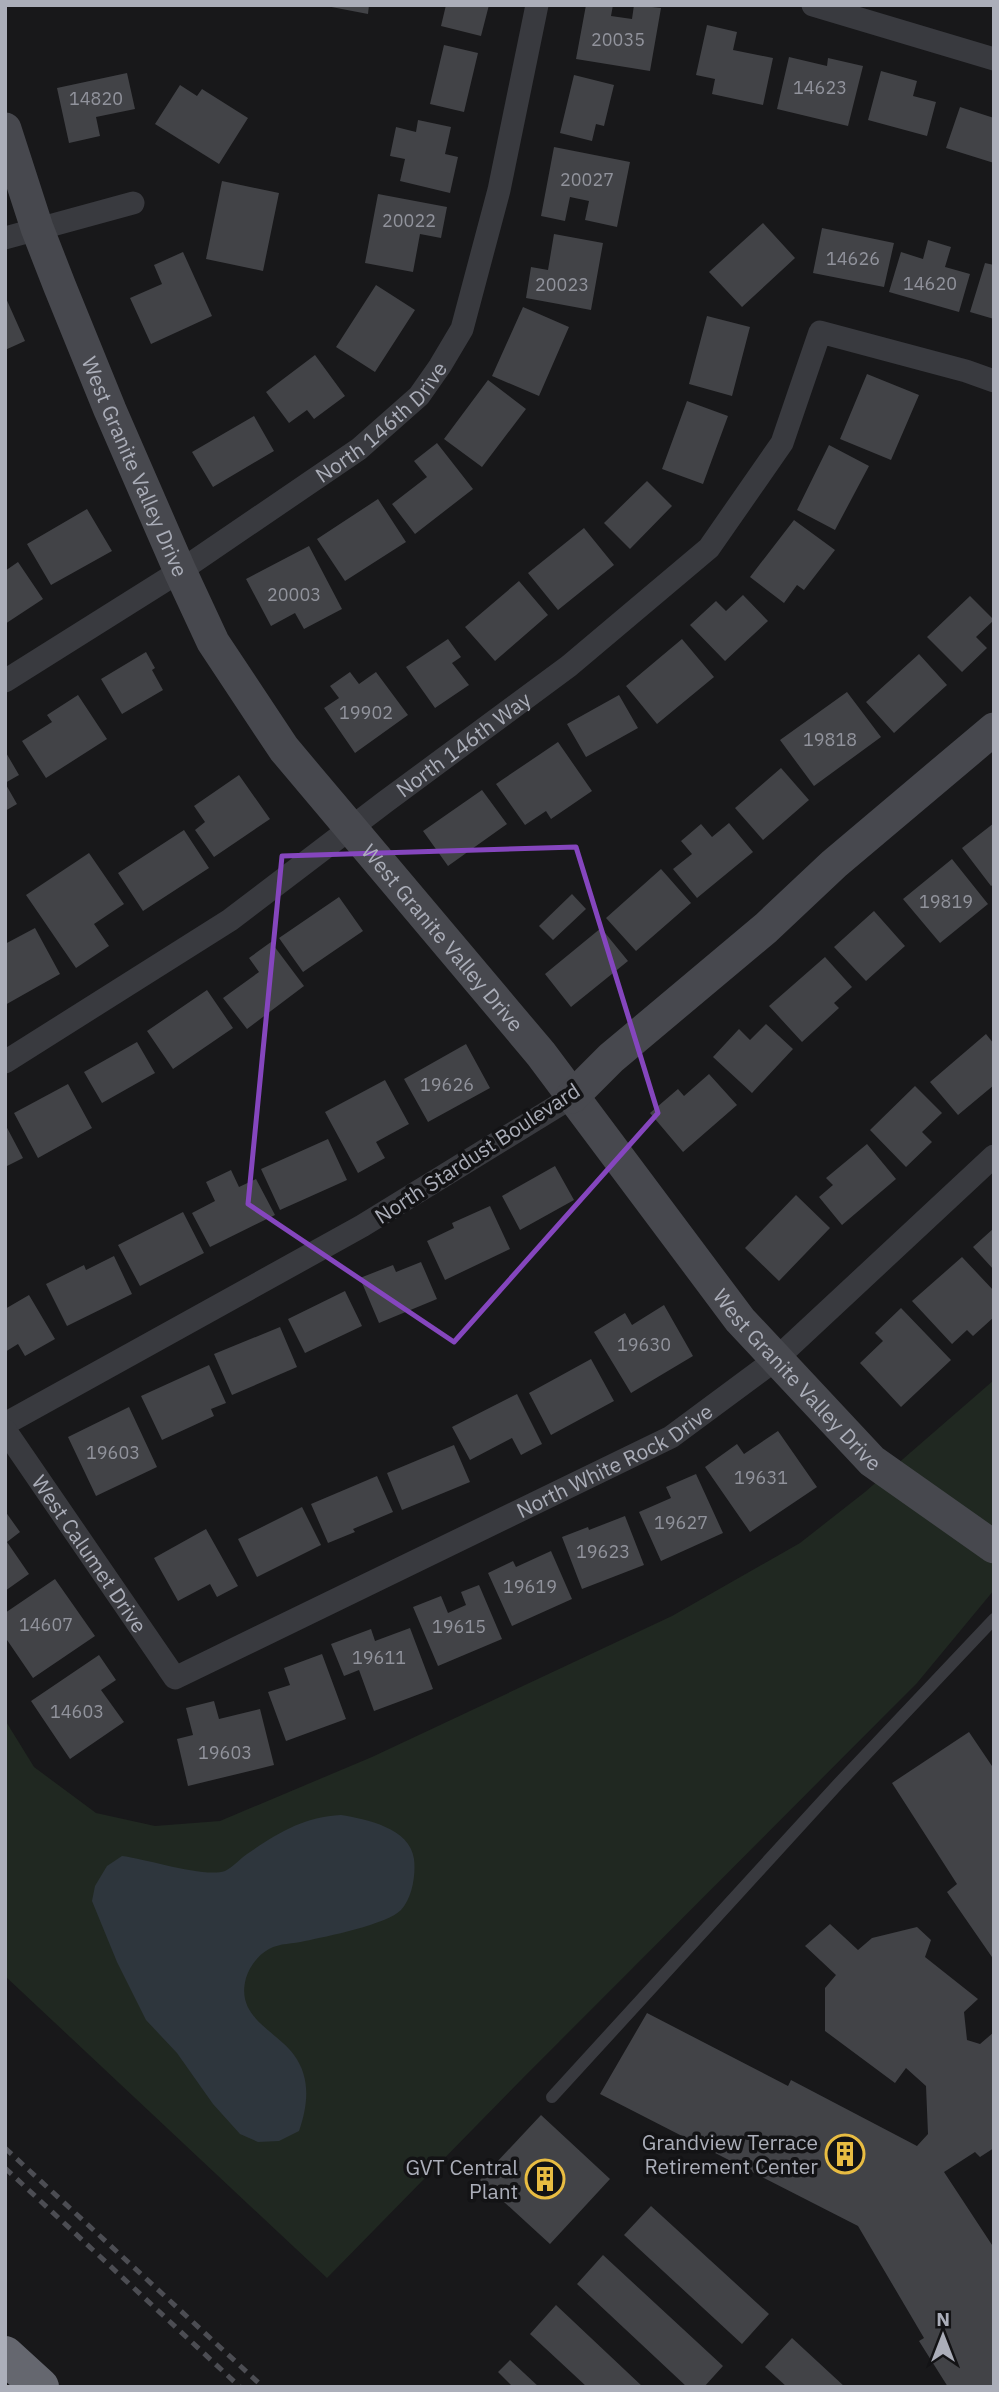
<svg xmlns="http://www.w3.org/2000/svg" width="999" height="2392" font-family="'IBM Plex Sans',sans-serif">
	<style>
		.green { fill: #202821 }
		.water { fill: #2e363d }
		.building { fill: #424347 }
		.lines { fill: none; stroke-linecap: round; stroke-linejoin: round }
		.lane { stroke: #393a3f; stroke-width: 12 }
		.street { stroke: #393a3f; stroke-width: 23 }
		.secondary { stroke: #47484e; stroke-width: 33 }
		.highway { stroke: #65676f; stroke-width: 38 }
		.rail { stroke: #4c4d53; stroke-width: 5; stroke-dasharray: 9 7; stroke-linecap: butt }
		.marked { fill: none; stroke: #8546be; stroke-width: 5; stroke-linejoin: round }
		.labels { text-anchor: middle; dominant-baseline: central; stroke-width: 7; stroke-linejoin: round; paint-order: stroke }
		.number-label { font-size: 18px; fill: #91939c }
		.street-label { font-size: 21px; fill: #abaeb9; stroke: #131315 }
		.poi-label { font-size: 21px; fill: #abaeb9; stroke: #131315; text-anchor: end }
	</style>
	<rect width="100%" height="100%" fill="#18181a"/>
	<path class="green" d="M994 1380V1590L917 1683 523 2078 327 2278 5 1976V1720L34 1767 96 1813 155 1826 220 1821 372 1757 672 1616 800 1543 865 1492Z"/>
	<path class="water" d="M341 1815C366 1819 410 1828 414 1859 416 1875 412 1898 401 1910 388 1924 325 1937 305 1941 293 1944 280 1943 269 1949 258 1955 250 1966 246 1978 235 2018 276 2030 294 2055 311 2078 308 2105 299 2131L279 2141 258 2142 240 2134 213 2104 177 2053 146 2020 117 1962 92 1901 95 1886 107 1866 122 1856C147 1859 204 1878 225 1871 232 1868 240 1859 247 1854 278 1833 303 1817 341 1815Z"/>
	<path class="building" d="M321 5H369L368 14Z
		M446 5H489L481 36 441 26Z
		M586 5H613L611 16 632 19 634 5 661 8 650 71 576 59Z
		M707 25 737 32 733 50 773 58 763 105 712 94 715 79 696 75Z
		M444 45 478 53 464 112 430 104Z
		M789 57 827 66 828 58 863 66 848 126 777 109Z
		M881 71 917 81 913 96 936 102 927 136 868 120Z
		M127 73 135 109 96 117 100 136 69 143 57 88Z
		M574 75 614 85 604 126 596 124 592 141 560 133Z
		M180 85 197 96 202 89 248 118 219 164 155 124Z
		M960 107 994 118V163L946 148Z
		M418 120 451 127 445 154 458 157 450 193 400 181 405 159 390 156 396 127 416 132Z
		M554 147 630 162 617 227 585 220 589 201 570 197 565 221 541 216Z
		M222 181 279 193 263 271 206 259Z
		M378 194 447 207 441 238 420 234 413 272 365 263Z
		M763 223 795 258 742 307 709 272Z
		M822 228 894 243 884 287 813 273Z
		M554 234 603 243 591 310 526 298 531 267 548 270Z
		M928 240 951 247 945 267 970 274 959 312 889 292 901 252 923 259Z
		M183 252 212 316 151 344 130 298 162 284 154 265Z
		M985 263 994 265V319L970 312Z
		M376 285 415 310 375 372 336 347Z
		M5 296 25 341 5 350Z
		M523 307 569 327 539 396 492 376Z
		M707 316 750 327 732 396 689 384Z
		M315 355 345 396 314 419 307 410 289 423 266 392Z
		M867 374 919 395 891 460 840 439Z
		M488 380 526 409 482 467 444 439Z
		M687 401 728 416 703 484 662 469Z
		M254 416 274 451 213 487 192 452Z
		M437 443 473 489 415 534 392 504 427 477 414 461Z
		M829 445 869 466 835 530 797 510Z
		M647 481 672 506 630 549 604 523Z
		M378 499 406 542 345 581 317 539Z
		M87 509 112 551 51 585 27 544Z
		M794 520 835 550 804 590 797 585 784 603 750 577Z
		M584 528 614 565 558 610 528 573Z
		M309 546 342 609 304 629 295 613 271 626 246 579Z
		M18 562 43 599 5 624V571Z
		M519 581 548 615 495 661 465 627Z
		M743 595 768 621 725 661 690 625 716 601 726 611Z
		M970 596 994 620 976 637 987 648 962 672 927 637Z
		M448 639 461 657 452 663 469 685 435 708 406 667Z
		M682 639 714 677 657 724 626 686Z
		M146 652 155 668 152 670 163 690 122 714 101 679Z
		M919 654 947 685 894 733 866 702Z
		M350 672 359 684 376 672 408 715 355 753 324 708 339 698 330 686Z
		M847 692 881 737 814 786 780 740Z
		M78 695 107 739 46 778 22 741 52 722 47 715Z
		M619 695 638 728 586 757 567 724Z
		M558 742 592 791 551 819 546 811 525 825 496 784Z
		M5 751 19 775 5 783 17 804 5 811Z
		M781 768 809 800 763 840 735 808Z
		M239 775 270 819 214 857 195 830 205 822 194 806Z
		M482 790 507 824 448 866 423 831Z
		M729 823 753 852 697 898 673 869 692 854 681 841 701 824 712 837Z
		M994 823V884L991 886 962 848Z
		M184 830 209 868 143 911 118 873Z
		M89 853 124 904 94 924 109 946 76 968 26 895Z
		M952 859 988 904 940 943 903 899Z
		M661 869 691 903 636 951 606 918Z
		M572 894 586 909 553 940 539 926Z
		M339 897 363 931 303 972 279 938Z
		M874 911 905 946 866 981 834 947Z
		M35 928 60 974 5 1005V944Z
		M601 928 628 961 571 1007 545 974Z
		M271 942 304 986 247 1029 223 998 259 972 249 958Z
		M825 957 852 987 834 1003 839 1008 802 1042 769 1006Z
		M207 990 233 1028 173 1069 147 1031Z
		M766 1024 793 1049 752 1093 713 1057 739 1029 750 1040Z
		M986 1034 994 1044V1085L958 1115 930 1082Z
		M137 1042 155 1073 102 1103 84 1072Z
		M466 1044 490 1088 428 1122 404 1079Z
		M709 1074 737 1105 683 1152 650 1113 678 1089 684 1096Z
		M385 1080 409 1124 376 1142 385 1158 358 1173 325 1112Z
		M68 1084 92 1128 38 1158 14 1113Z
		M915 1086 942 1113 922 1132 932 1142 906 1167 870 1130Z
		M5 1124 23 1158 5 1167Z
		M328 1139 347 1180 280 1210 261 1169Z
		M867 1144 896 1179 842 1225 819 1197 833 1185 826 1178Z
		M555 1166 574 1200 520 1230 502 1196Z
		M231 1170 239 1187 256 1179 275 1215 210 1247 192 1213 215 1201 206 1182Z
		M796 1195 830 1228 779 1281 745 1248Z
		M490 1206 510 1249 445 1280 427 1241 454 1228 452 1223Z
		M183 1212 204 1253 140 1286 118 1245Z
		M994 1228V1270L973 1247Z
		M114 1256 132 1294 67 1326 46 1284 84 1265 86 1270Z
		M962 1257 994 1291V1317L973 1336 967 1330 952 1344 912 1301Z
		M421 1262 437 1299 379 1323 360 1278 393 1265 396 1272Z
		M345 1291 362 1326 305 1353 288 1319Z
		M29 1295 55 1339 25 1356 18 1344 5 1352V1309Z
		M664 1305 693 1356 631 1393 594 1332 625 1313 632 1325Z
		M901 1308 951 1360 901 1407 860 1363 883 1341 875 1333Z
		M280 1327 297 1367 232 1395 214 1354Z
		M591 1359 614 1401 551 1435 529 1393Z
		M209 1365 226 1403 211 1409 214 1416 162 1440 141 1396Z
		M517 1394 542 1444 521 1455 512 1438 470 1460 452 1427Z
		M129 1407 157 1467 96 1496 68 1437Z
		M778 1431 817 1487 750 1532 705 1467 737 1444 744 1454Z
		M454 1445 470 1482 402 1510 387 1473Z
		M696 1474 723 1533 661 1561 639 1512 671 1498 666 1487Z
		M377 1476 393 1512 353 1529 355 1532 328 1543 311 1504Z
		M302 1507 321 1545 257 1577 238 1539Z
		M5 1511 20 1532 7 1542 29 1574 5 1591Z
		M625 1516 644 1565 582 1589 562 1537 588 1527 589 1530Z
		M206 1529 238 1586 217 1597 210 1584 178 1601 154 1558Z
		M551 1551 572 1599 512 1626 488 1573 513 1561 516 1567Z
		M55 1579 95 1636 33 1678 5 1637V1613Z
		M479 1585 502 1639 438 1666 413 1607 441 1596 448 1613 466 1605 461 1592Z
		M410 1628 433 1689 374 1711 359 1670 344 1676 331 1644 371 1629 375 1641Z
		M322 1654 346 1719 286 1741 268 1692 290 1685 284 1668Z
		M99 1655 116 1680 101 1690 124 1722 70 1759 31 1701Z
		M214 1701 219 1719 260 1709 274 1765 188 1786 177 1739 193 1735 186 1708Z
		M969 1732 994 1769V1960L947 1892 957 1884 892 1783Z
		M830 1924 858 1950 872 1938 917 1927 931 1940 925 1957 978 1999 964 2012 967 2040 980 2044 994 2032V2148L980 2157 975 2152 944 2172 994 2248V2387H948L919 2341 924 2338 858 2226 600 2094 647 2013 788 2086 791 2080 917 2146 928 2134 926 2086 906 2068 895 2083 825 2031V1988L836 1975 805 1946Z
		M541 2115 610 2179 550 2244 480 2180Z
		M651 2206 769 2314 742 2344 624 2235Z
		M603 2255 723 2366 704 2387H687L577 2284Z
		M556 2305 643 2387H587L530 2334Z
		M792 2338 845 2387H787L765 2367Z
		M510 2360 539 2387H513L498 2372Z"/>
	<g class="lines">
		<path class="lane" d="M552 2097 839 1783 994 1619"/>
		<g class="street">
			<path d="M813 5 994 59"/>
			<path d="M5 238 133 203"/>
			<path id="s1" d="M5 681 180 571 359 449 419 396 440 366 462 329 499 190 537 5"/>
			<path id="s2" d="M5 1062 230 920 385 802 569 666 709 548 782 443 820 332 966 371 994 381"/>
			<path d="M5 1424 362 1226 572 1097"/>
			<path id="s3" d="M5 1430 175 1678 671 1437 775 1360 994 1156"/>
		</g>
		<g class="secondary">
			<path id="s4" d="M5 129 37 228 60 287 110 410 180 571 213 642 284 749 541 1054 740 1320 872 1461 994 1547"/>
			<path d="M572 1097 611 1058 766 928 834 864 994 729"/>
		</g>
		<path class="highway" d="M5 2355 40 2387"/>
		<path class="rail" d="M5 2148 263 2387
			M5 2168 240 2387"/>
	</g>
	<path class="marked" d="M576 847 658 1113 454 1342 248 1204 282 856Z"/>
	<defs>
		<symbol id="building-ring" viewBox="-11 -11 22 22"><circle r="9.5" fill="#131315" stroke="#e8bc42" stroke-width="1.5"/><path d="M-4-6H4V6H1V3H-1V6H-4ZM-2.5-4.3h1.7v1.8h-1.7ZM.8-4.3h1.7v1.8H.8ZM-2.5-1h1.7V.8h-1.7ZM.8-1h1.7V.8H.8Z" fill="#e8bc42"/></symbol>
	</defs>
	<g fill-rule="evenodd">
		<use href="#building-ring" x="823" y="2132" width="44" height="44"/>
		<use href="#building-ring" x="523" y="2157" width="44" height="44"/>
	</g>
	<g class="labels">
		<g class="number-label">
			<text x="618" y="39">20035</text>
			<text x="820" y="87">14623</text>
			<text x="96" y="98">14820</text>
			<text x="587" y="179">20027</text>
			<text x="409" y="220">20022</text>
			<text x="853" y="258">14626</text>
			<text x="930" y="283">14620</text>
			<text x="562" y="284">20023</text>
			<text x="294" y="594">20003</text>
			<text x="366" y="712">19902</text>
			<text x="830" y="739">19818</text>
			<text x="946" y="901">19819</text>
			<text x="447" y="1084">19626</text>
			<text x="644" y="1344">19630</text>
			<text x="113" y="1452">19603</text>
			<text x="761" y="1477">19631</text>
			<text x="681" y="1522">19627</text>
			<text x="603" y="1551">19623</text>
			<text x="530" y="1586">19619</text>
			<text x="46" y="1624">14607</text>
			<text x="459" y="1626">19615</text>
			<text x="379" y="1657">19611</text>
			<text x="77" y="1711">14603</text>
			<text x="225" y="1752">19603</text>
		</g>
		<g class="street-label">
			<text stroke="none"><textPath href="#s1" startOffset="458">North 146th Drive</textPath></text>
			<text stroke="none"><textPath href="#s4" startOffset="362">West Granite Valley Drive</textPath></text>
			<text stroke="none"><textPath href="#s2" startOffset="558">North 146th Way</textPath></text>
			<text stroke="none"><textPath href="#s4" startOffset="929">West Granite Valley Drive</textPath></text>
			<text transform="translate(477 1153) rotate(-33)">North Stardust Boulevard</text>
			<text stroke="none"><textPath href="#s4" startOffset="1496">West Granite Valley Drive</textPath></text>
			<text stroke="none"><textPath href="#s3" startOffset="791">North White Rock Drive</textPath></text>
			<text stroke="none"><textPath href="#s3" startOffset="150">West Calumet Drive</textPath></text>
		</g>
		<g class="poi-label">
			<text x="818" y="2142">Grandview Terrace<tspan x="818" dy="24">Retirement Center</tspan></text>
			<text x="518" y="2167">GVT Central<tspan x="518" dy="24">Plant</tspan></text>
		</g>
	</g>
	<rect width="999" height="2392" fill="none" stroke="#abaeb9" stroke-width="14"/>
	<g transform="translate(943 2336)" stroke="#131315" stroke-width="5" paint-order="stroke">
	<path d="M0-5L12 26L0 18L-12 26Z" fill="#abaeb9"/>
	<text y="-10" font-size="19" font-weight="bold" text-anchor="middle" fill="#abaeb9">N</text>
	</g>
</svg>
